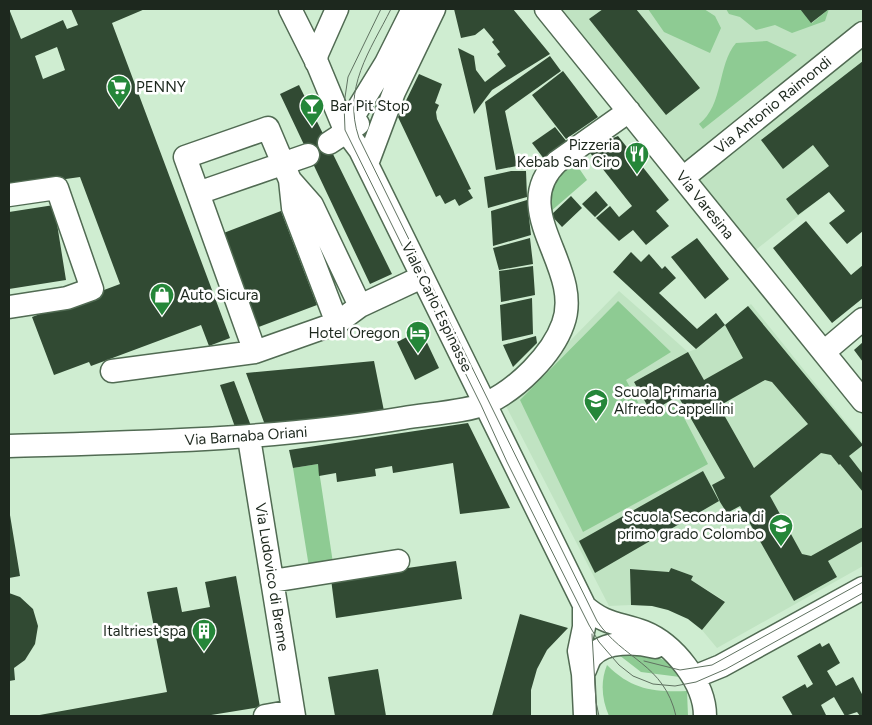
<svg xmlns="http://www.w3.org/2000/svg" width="872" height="725" font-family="Figtree,sans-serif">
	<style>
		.built { fill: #c0e3c2 }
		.green { fill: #8ecb93 }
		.building { fill: #314a33; fill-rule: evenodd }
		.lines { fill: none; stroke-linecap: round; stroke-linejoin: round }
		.minor-casing { stroke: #516b53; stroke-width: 25 }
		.minor { stroke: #fff; stroke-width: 22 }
		.tram { stroke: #607261; stroke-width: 1 }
		.labels { text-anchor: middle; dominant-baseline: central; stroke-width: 5; stroke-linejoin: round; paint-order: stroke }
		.poi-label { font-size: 15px; fill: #1d281e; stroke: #fff; text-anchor: start }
		.street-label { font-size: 15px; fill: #1d281e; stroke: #fff }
	</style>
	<rect width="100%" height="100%" fill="#cfedd1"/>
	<path class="built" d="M549 9H863V29L681 175Z
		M863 40V164L747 257 685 180Z
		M619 291 688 352 696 349 751 304 863 443V566L717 648 702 630 725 601 691 580 693 576 671 568 669 572 630 569 631 605 609 606 506 406Z"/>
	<path class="green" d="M648 9H704L715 16 721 28 710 53 664 32Z
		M726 9H800L812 23 829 9 825 21 792 33 775 25 756 30 740 17 729 14Z
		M767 41 797 55 703 129 699 124C724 105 717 65 736 43Z
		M574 161 587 180 550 212C548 184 554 180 574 161Z
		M618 301 671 352 626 380 646 417 677 404 708 464 583 532 520 400Z
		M318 464 333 563 309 567 293 468Z
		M634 652C658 657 666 656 680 677L641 672 619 655Z
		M607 665C632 690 653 692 687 691L688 716H609C602 700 600 682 607 665Z"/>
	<path class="building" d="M9 9 21 39 63 20 67 29 78 25 71 9H145L112 23 230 338 209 346 201 325 91 366 89 362 54 375 32 317 120 284 80 177 9 187ZM57 47 65 70 43 79 35 56Z
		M454 9H513L550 54 492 90 474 114 458 48 474 56 476 70 485 82 506 66 497 54 500 52 492 42 494 40 484 28 475 35 461 38Z
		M603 9H636L700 88 666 115 589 19Z
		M800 9H829L811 23Z
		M550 56 561 71 505 111 517 166 496 170 485 102Z
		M863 61V231L847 244 829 223 845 211 829 192 798 215 786 199 829 166 813 145 783 169 761 140Z
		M563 71 598 117 566 139 532 95Z
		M419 74 442 84 435 103 439 105 436 112 437 119 471 189 468 190 473 198 459 206 455 199 445 204 440 195 436 197 398 117Z
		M299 85 392 274 370 284 280 94Z
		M555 127 567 142 544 159 532 143Z
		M618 136 669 200 656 211 669 226 646 245 633 230 619 241 596 218 610 206 619 217 632 206 587 149Z
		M511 171H526L527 197 488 208 484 177Z
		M596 191 608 205 595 217 582 204Z
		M571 196 582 208 562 227 551 215Z
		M527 200 531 235 493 246 491 211Z
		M54 205 66 280 9 289V212Z
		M281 211 317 305 256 328 221 234Z
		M806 221 851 275 863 265V298L832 323 773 248Z
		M530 238 533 264 499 270 493 248Z
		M697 238 729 279 705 299 671 257Z
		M631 252 641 262 649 254 662 269 665 266 676 278 659 293 697 329 716 313 725 325 696 349 613 272Z
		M533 266 535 295 501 302 499 271Z
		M532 298 533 334 502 341 500 305Z
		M748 306 863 445 849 456 863 474V492L840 464 839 465 831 455 821 453 770 496 802 554 811 556 863 527V541L828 561 837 577 794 601 740 506 727 513 720 502 712 485 725 478 678 396 651 412 634 382 688 352 704 380 743 358 725 325ZM765 380 772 382 808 424 754 468 719 406Z
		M421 330 439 368 415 380 397 342Z
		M536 336 537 343 513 367 503 345Z
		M863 342V362L854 350Z
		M374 361 384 411 265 425 246 373Z
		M234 381 251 426 235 427 220 385Z
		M468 423 510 508 460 514 453 463 393 473 392 466 375 469 376 476 337 482 336 473 319 476 318 464 293 468 289 450Z
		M703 471 719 501 595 573 579 541Z
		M9 509 20 576 9 578Z
		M456 561 462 599 336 618 331 579Z
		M671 568 693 576 691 580 725 602 702 630 688 619 668 610 652 606 631 605 630 569 669 572Z
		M236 576 260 707 205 716H34L167 692 147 592 177 587 182 612 210 607 205 582Z
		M9 593 20 597 33 609 38 626 35 644 25 660 14 668 15 680 9 681Z
		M520 614 568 628 547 650 537 669 531 690V716H492Z
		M820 643 822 647 829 643 840 663 827 671 836 686 853 677 863 696V716H860L857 712 845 716 834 697 821 705 826 715 824 716H793L782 697 805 684 807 688 813 684 797 656Z
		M378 669 386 716H335L328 677Z"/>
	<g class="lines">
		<defs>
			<path id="minor" d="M290 9 318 65 345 130 360 150 584 605V627L579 651 583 674 585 716
				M546 9 863 401
				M316 62 317 54 337 9
				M345 130 386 63 413 9
				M329 143 358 124
				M367 164 394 92 434 9
				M683 178 863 33
				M290 180 312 205 360 306 337 323
				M9 195 57 188 92 289 67 298 9 307
				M360 306 422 277
				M255 352 198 193 308 155
				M824 352 863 319
				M112 371 255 352 337 323 293 208 290 180 268 128 185 157 198 193
				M249 438 294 716
				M9 446C141 442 273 440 404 418 427 414 467 412 487 403 517 389 552 355 563 324 584 267 506 211 557 162L629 111
				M272 581 398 561
				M584 606C605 625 620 623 644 632 674 644 705 683 705 716
				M583 674C586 669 588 661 591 657 605 640 637 642 655 647
				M694 677 721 666 863 588
				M265 716 293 711"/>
		</defs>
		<use href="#minor" class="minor-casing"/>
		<use href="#minor" class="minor"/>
		<path class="tram" d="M381 9 348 77 344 104 345 130 481 405 507 462 589 625 599 642 619 665 633 676 653 684 675 686 696 682 726 669 863 593
			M391 9C370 51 342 88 359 138L597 621C623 660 664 663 676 716
			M592 634 596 702 599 716
			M644 661 680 670 712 665 863 582"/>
	</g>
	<defs>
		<symbol id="supermarket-pin" viewBox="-11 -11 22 30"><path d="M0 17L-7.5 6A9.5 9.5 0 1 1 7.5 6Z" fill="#258639" stroke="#fff"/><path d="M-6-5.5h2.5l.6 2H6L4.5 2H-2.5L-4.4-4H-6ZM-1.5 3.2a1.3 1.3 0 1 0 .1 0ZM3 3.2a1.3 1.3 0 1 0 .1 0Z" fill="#fff"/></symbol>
		<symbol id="bar-pin" viewBox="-11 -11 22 30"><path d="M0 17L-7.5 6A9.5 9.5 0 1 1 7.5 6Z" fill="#258639" stroke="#fff"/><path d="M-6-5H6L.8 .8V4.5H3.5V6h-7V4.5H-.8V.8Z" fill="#fff"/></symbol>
		<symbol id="restaurant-pin" viewBox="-11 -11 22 30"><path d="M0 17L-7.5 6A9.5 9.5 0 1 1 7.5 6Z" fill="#258639" stroke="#fff"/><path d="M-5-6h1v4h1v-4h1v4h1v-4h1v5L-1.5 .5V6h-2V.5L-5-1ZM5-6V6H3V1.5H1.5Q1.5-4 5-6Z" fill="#fff"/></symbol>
		<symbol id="shop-pin" viewBox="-11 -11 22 30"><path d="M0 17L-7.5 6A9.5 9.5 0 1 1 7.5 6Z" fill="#258639" stroke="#fff"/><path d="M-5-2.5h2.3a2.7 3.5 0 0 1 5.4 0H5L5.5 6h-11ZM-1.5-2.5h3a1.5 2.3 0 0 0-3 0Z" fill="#fff"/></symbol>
		<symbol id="hotel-pin" viewBox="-11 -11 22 30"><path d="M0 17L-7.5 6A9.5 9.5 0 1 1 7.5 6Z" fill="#258639" stroke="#fff"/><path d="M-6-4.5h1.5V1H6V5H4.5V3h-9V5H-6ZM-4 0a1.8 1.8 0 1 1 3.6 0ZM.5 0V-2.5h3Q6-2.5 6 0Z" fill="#fff"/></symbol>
		<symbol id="school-pin" viewBox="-11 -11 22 30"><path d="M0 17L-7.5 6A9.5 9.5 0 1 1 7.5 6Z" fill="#258639" stroke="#fff"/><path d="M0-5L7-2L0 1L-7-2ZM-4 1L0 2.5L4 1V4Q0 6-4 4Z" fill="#fff"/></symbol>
		<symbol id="building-pin" viewBox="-11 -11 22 30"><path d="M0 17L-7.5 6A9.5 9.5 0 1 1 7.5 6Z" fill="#258639" stroke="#fff"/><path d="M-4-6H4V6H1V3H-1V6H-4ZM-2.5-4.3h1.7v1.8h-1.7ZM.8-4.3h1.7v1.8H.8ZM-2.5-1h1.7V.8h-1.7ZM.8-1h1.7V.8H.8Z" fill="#fff"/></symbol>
	</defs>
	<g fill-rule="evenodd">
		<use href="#supermarket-pin" x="105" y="73" width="28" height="38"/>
		<use href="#bar-pin" x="298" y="92" width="28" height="38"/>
		<use href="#restaurant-pin" x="623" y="140" width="28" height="38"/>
		<use href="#shop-pin" x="148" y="281" width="28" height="38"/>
		<use href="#hotel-pin" x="404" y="319" width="28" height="38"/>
		<use href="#school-pin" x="582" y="387" width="28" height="38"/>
		<use href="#school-pin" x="767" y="512" width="28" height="38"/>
		<use href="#building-pin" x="190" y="617" width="28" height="38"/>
	</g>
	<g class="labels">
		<g class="poi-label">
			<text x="136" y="87">PENNY</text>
			<text x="330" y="106">Bar Pit Stop</text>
			<text x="620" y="145" text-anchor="end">Pizzeria<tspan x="620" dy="17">Kebab San Ciro</tspan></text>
			<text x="180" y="295">Auto Sicura</text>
			<text x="400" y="333" text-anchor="end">Hotel Oregon</text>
			<text x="614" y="392">Scuola Primaria<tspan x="614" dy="17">Alfredo Cappellini</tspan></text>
			<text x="764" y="517" text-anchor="end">Scuola Secondaria di<tspan x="764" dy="17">primo grado Colombo</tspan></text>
			<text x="186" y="631" text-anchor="end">Italtriest spa</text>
		</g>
		<g class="street-label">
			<text transform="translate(773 105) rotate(-39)">Via Antonio Raimondi</text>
			<text transform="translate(705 205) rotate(51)">Via Varesina</text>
			<text transform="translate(437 307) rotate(64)">Viale Carlo Espinasse</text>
			<text transform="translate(246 436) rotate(-4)">Via Barnaba Oriani</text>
			<text transform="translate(272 577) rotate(81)">Via Ludovico di Breme</text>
		</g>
	</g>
	<rect width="872" height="725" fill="none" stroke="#1d281e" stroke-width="20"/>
</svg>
